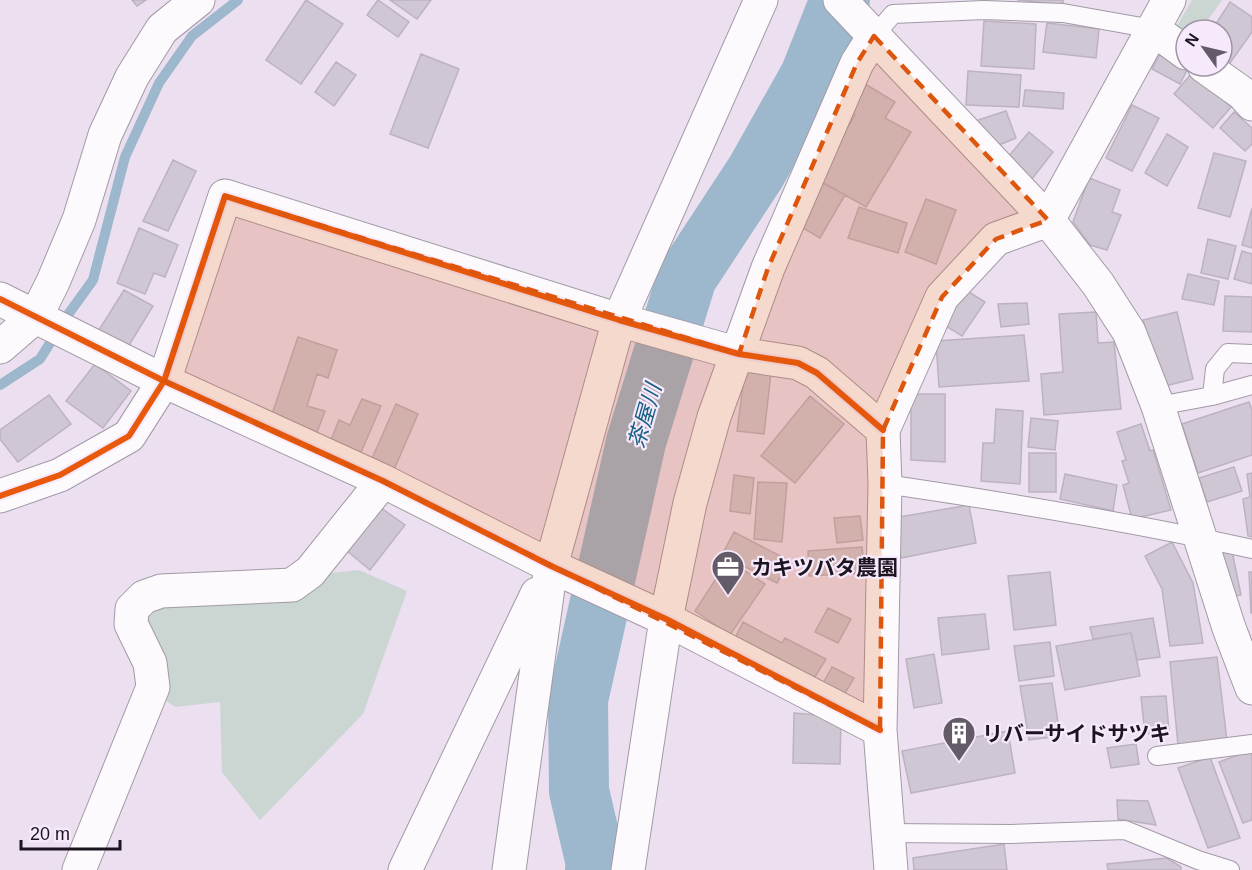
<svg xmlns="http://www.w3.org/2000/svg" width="1252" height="870" font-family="Arial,'Noto Sans JP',sans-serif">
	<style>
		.green { fill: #cbd6d2 }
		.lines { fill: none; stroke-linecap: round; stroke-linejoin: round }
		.stream { stroke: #9db7cd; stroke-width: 10 }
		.river { stroke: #9db7cd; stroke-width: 60 }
		.building { fill: #d0c7d4; stroke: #bcb2c0; stroke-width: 1.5 }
		.lane-casing { stroke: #a29aa6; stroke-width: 20 }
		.street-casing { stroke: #a29aa6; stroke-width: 35 }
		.lane { stroke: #fcfafd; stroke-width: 18 }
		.street { stroke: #fcfafd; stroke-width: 33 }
		.cycleway-casing { stroke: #f6e9fc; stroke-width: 10 }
		.cycleway { stroke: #e8590c; stroke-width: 6 }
		.marked { fill: #de560d; fill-opacity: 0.2; stroke: #de560d; stroke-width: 4.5; stroke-dasharray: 12 8; stroke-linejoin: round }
		.labels { text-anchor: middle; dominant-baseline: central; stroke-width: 4.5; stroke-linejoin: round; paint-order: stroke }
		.poi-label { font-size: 21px; font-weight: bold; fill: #1c141f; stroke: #f6e9fc; text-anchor: start }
		.water-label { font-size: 22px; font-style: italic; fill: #135f80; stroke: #f6e9fc }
	</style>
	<rect width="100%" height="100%" fill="#ebdff0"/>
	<path class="green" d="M1192 0H1222L1201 30 1186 31 1177 26Z
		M359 570 407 591 363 714 260 820 222 772 220 702 175 707 161 697 140 612 319 574Z"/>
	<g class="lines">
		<path class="stream" d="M0 385 40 359 67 316 93 280 125 157 159 83 192 36 238 0"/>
		<path class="river" d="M595 870 596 864 579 791 578 700 636 442 687 277 756 172 810 76 840 0"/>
	</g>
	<path class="building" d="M132 0H146L137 6Z
		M306 0 343 24 301 84 266 60Z
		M378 0 409 22 398 37 367 15Z
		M390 0H431L417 19Z
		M1017 0H1063V5Z
		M1230 2 1252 17V32L1230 63 1222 57V30H1212Z
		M984 21 1036 24 1034 69 981 66Z
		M1047 23 1099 29 1096 58 1043 52Z
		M421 54 459 69 428 148 390 134Z
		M1160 54 1188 68 1180 84 1152 69Z
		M336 62 356 75 334 106 315 92Z
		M968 71 1021 75 1019 107 966 105Z
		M1192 73 1231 107 1213 128 1174 94Z
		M862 82 895 102 885 118 911 132 866 207 817 179 855 115 846 110Z
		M1025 90 1064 93 1063 109 1023 106Z
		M1132 105 1159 118 1132 171 1106 158Z
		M1006 111 1016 138 984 151 972 122Z
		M1234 112 1252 128V144L1245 151 1220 128Z
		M1029 132 1053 152 1028 184 1003 163Z
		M1167 134 1188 147 1167 186 1145 173Z
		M1214 153 1246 161 1230 217 1198 208Z
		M173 160 196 171 168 231 143 221Z
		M1089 178 1120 190 1112 212 1121 215 1107 250 1090 245 1073 222Z
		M821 182 845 195 820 238 796 224Z
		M926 199 956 210 936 264 905 252Z
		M859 207 907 223 898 253 848 238Z
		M1252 208V248L1242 245Z
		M139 228 178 245 165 277 154 273 145 294 117 283Z
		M1208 239 1236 246 1228 279 1201 273Z
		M1242 251 1252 254V284L1234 279Z
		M1188 274 1219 281 1214 305 1182 299Z
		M964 289 985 302 962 336 941 323Z
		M124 290 153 306 128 347 99 330Z
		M1225 296 1252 297V332L1223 331Z
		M1027 303 1029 324 1001 327 998 304Z
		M1096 312 1098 343 1114 342 1121 409 1044 415 1041 374 1063 372 1059 314Z
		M1177 312 1193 379 1161 387 1143 320Z
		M1024 335 1029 381 939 387 936 341Z
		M298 337 337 350 328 378 317 374 307 406 325 411 316 435 272 414Z
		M95 364 131 391 103 428 66 401Z
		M745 370 771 373 764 434 737 431Z
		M911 394H945V462L911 460Z
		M49 395 71 424 18 462 0 439V430Z
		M810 396 844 424 795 483 761 456Z
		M362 399 381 406 359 457 329 445 339 420 350 425Z
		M1249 402 1252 410V455L1198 473 1182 424Z
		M396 404 418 414 393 472 370 463Z
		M996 409 1023 411 1020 484 981 481 983 443H994Z
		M1031 418 1058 421 1055 450 1028 447Z
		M1141 424 1150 451 1153 450 1171 510 1132 519 1123 485 1129 483 1122 461 1126 460 1117 432Z
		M1029 453H1056V492H1029Z
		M1234 467 1242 491 1207 502 1199 478Z
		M1252 473V537L1248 536 1243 499 1250 497 1247 474Z
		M1065 474 1117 485 1113 511 1060 499Z
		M734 475 754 478 750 514 730 511Z
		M758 482 787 483 782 542 754 539Z
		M969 505 976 543 901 558 893 518Z
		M381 508 405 525 370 570 347 551Z
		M860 516 863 540 837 543 834 518Z
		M734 532 790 561 777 583 722 555Z
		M1172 542 1193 583 1203 643 1170 646 1162 589 1145 556Z
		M862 547 865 573 809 576 808 551Z
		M1232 551 1241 595 1223 598 1214 554Z
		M728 560 765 584 730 635 695 611Z
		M1050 572 1056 625 1014 630 1008 576Z
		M1249 572H1252V613H1251Z
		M828 608 851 619 838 643 815 632Z
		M985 614 989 649 942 655 938 618Z
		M1153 618 1160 657 1137 660 1131 633 1093 639 1090 627Z
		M743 622 782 643 785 638 826 659 810 685 732 644Z
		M1131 633 1140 676 1065 690 1056 646Z
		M1050 642 1054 676 1019 681 1014 646Z
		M934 654 942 703 914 708 906 659Z
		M1217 657 1227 741 1178 745 1170 662Z
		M832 667 854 678 842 698 821 687Z
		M1052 683 1060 736 1029 740 1020 686Z
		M1166 696 1169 732 1145 734 1141 697Z
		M794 713 841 717 840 764 793 763Z
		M1008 731 1015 773 911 793 902 751Z
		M1136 744 1139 764 1111 768 1107 748Z
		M1252 750V820L1243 823 1219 762Z
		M1210 757 1240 838 1208 848 1178 768Z
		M1117 800 1148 801 1156 825 1118 819Z
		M1004 844 1007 870H914L913 858Z
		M1167 858 1181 867V870H1108L1107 864Z"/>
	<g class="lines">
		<defs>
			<path id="lane" d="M874 36 893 14 984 10 1063 13 1153 29
				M1212 396 1215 369 1228 353 1252 354
				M1158 406 1212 396 1252 385
				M885 484C1008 502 1131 522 1252 549
				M1157 756 1252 744
				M888 833 1011 834 1125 830 1198 860 1230 870"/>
			<path id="street" d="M840 0 1048 220 1098 284 1129 332 1158 406 1229 628 1252 688
				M1169 0 1153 29 1186 53
				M1204 66 1242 93 1252 104
				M0 299 164 381 383 481 551 566 666 619 880 730
				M0 347 36 316 53 282 79 220 105 135 132 77 162 29 198 0
				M0 496 60 475 129 436 164 381 225 196 619 320 739 354 798 363 817 373 883 430
				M79 870 153 687 150 663 131 624 132 609 144 597 161 591 292 585 310 572 383 481
				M405 870 537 594
				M509 870 551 566 619 320 761 0
				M628 870 666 619 690 503 714 417 768 268 857 63 874 36
				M891 870 880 730 885 484 883 430 942 297 996 239 1048 220 1153 29"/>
		</defs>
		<use href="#lane" class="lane-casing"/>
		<use href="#street" class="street-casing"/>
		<use href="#lane" class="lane"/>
		<use href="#street" class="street"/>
		<defs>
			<path id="cycleway" d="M0 299 164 381 383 481 551 566 666 619 880 730
				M0 496 60 475 129 436 164 381 225 196 619 320 739 354 798 363 817 373 883 430"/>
		</defs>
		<use href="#cycleway" class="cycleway-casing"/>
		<use href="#cycleway" class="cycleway"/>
	</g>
	<path class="marked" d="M874 36 1048 220 996 239 942 297 883 430 880 730 383 481 164 381 225 196 739 354 768 268 857 63Z"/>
	<defs>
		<symbol id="office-pin" viewBox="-11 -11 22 30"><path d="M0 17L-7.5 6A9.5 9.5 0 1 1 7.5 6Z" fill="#645b68" stroke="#f6e9fc"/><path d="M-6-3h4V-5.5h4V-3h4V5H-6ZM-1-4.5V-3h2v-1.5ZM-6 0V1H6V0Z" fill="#fff"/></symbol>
		<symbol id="building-pin" viewBox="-11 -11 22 30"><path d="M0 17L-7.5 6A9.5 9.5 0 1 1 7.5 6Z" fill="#645b68" stroke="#f6e9fc"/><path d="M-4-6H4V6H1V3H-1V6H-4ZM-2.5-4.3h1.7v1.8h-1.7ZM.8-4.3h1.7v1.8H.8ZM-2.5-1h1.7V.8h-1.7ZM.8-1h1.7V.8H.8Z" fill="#fff"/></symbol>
	</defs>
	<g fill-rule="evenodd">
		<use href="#office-pin" x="709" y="548" width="38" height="52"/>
		<use href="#building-pin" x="940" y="714" width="38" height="52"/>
	</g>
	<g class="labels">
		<g class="poi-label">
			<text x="751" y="567">カキツバタ農園</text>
			<text x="982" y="733">リバーサイドサツキ</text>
		</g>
		<g class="water-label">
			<text transform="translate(645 416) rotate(-74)">茶屋川</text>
		</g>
	</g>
	<g transform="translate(1204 48) rotate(304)"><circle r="28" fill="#f6e9fc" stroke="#9f94a4" stroke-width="1.5"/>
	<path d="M0-4.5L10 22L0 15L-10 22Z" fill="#645b68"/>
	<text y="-9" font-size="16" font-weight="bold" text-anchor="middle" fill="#1c141f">N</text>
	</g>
	<path d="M21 840v9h99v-9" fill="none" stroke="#1c141f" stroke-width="3"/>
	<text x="30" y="840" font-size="18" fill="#1c141f" stroke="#f6e9fc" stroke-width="4.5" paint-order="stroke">20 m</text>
</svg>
